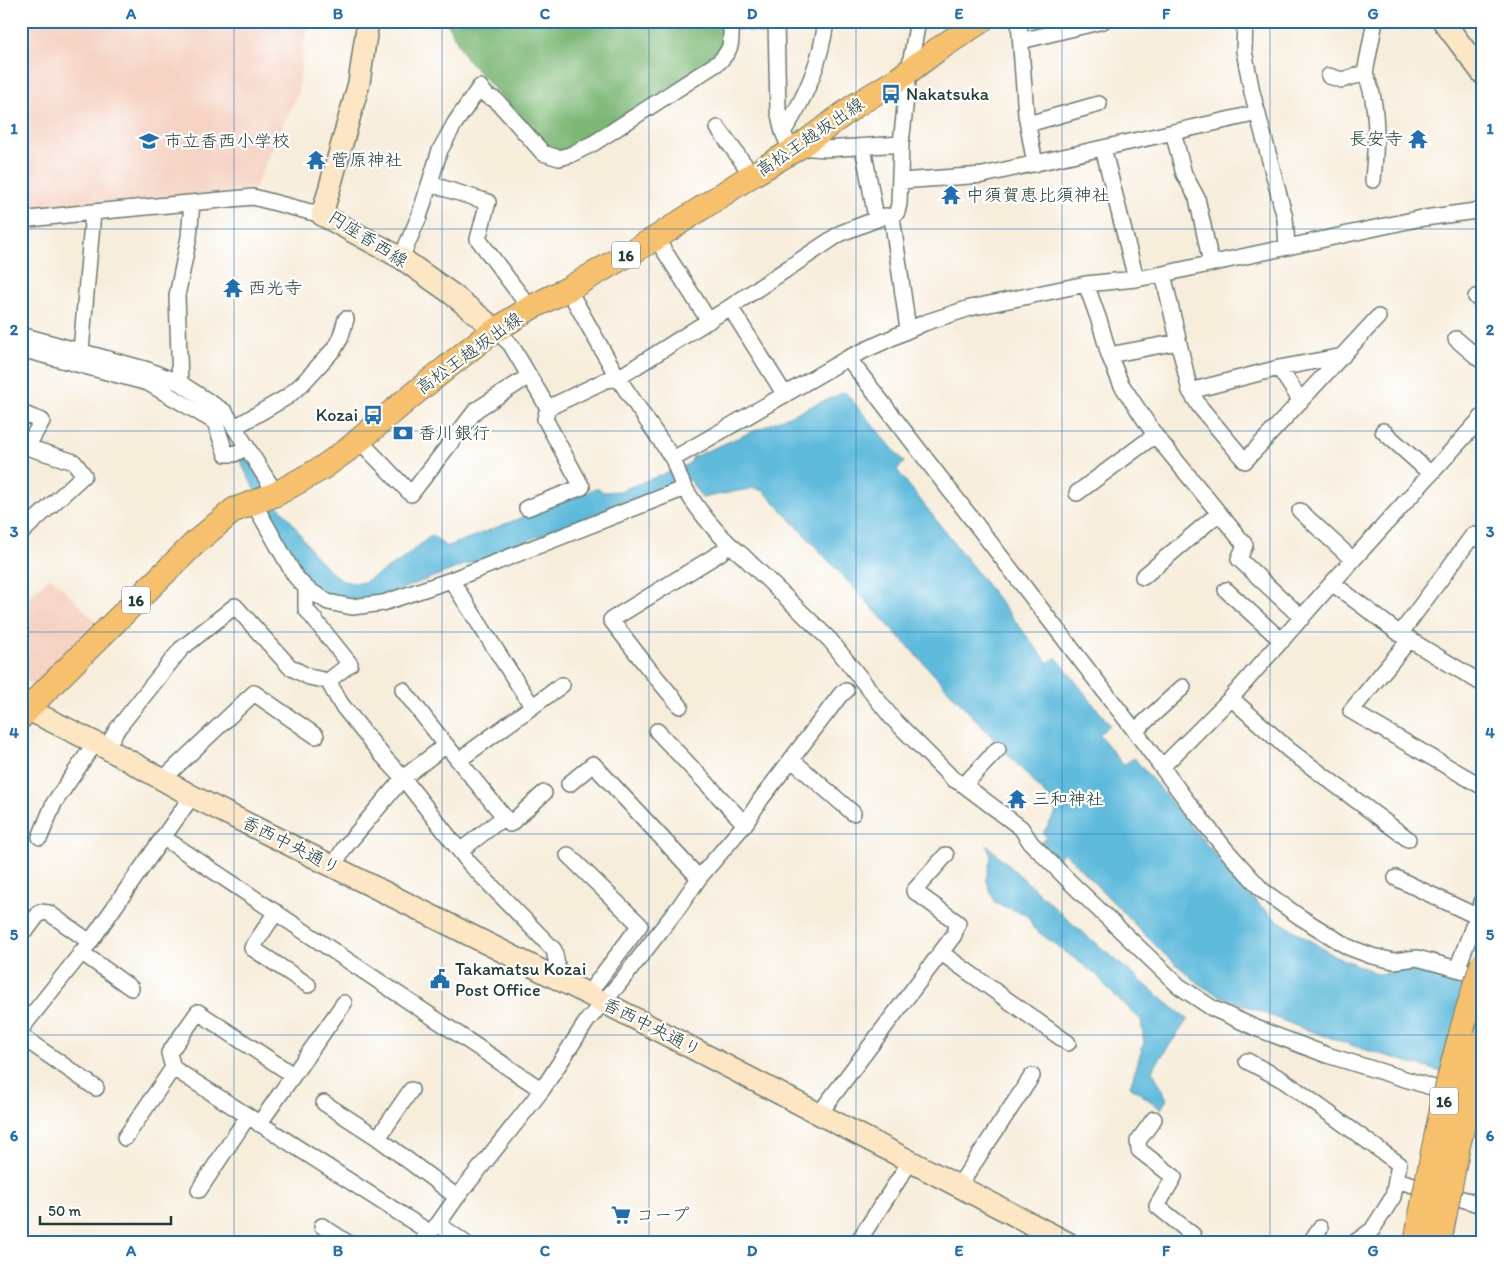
<svg xmlns="http://www.w3.org/2000/svg" width="1504" height="1264" font-family="Itim,'Klee One',sans-serif">
	<style>
		.built { fill: #f5d2c2 }
		.forest { fill: #7cb775; stroke: #4e7a54 }
		.water { fill: #5dbadb; stroke: #3e7c88 }
		.lines { fill: none; stroke-linecap: round; stroke-linejoin: round }
		.stream { stroke: #5dbadb; stroke-width: 5 }
		.street-casing { stroke: #6b7b6e; stroke-width: 18 }
		.secondary-casing { stroke: #6b7b6e; stroke-width: 24 }
		.primary-casing { stroke: #6b7b6e; stroke-width: 26 }
		.street { stroke: #fff; stroke-width: 15 }
		.secondary { stroke: #fce6c4; stroke-width: 21 }
		.primary { stroke: #f7c06c; stroke-width: 24 }
		.primary-bridge-casing { stroke: #6b7b6e; stroke-width: 26; stroke-linecap: butt }
		.primary-bridge { stroke: #f7c06c; stroke-width: 24 }
		.grid { fill: none; stroke: #1f6fb2; stroke-width: 1; stroke-opacity: 0.55 }
		.labels { text-anchor: middle; dominant-baseline: central; stroke-width: 4.5; stroke-linejoin: round; paint-order: stroke }
		.shield { fill: #fff; stroke: #627771; stroke-width: 1 }
		.shield-label { font-size: 16px; font-weight: bold; fill: #1f3d34 }
		.poi-label { font-size: 18px; fill: #1f3d34; stroke: #fff; text-anchor: start }
		.street-label { font-size: 18px; fill: #1f3d34; stroke: #fff }
		.neatline { fill: none; stroke: #1f6fb2; stroke-width: 2 }
		.grid-label { font-size: 16px; text-anchor: middle; font-weight: bold; fill: #1f6fb2 }
	</style>
	<rect width="100%" height="100%" fill="#fff"/>
	<filter id="ink" filterUnits="userSpaceOnUse"><feTurbulence type="fractalNoise" baseFrequency=".02" numOctaves="2"/><feDisplacementMap in="SourceGraphic" scale="10" xChannelSelector="R" yChannelSelector="G"/><feConvolveMatrix kernelMatrix="1 2 1 2 8 2 1 2 1" color-interpolation-filters="sRGB"/></filter>
	<filter id="wash" filterUnits="userSpaceOnUse"><feTurbulence type="fractalNoise" baseFrequency=".0096" numOctaves="4" result="noise"/><feDisplacementMap in="SourceGraphic" scale="20" xChannelSelector="R" yChannelSelector="G"/><feGaussianBlur stdDeviation="1.12" result="paint"/><feColorMatrix in="noise" values="0 0 0 0 0 0 0 0 0 0 0 0 0 0 0 0 0 1.4 0 .05"/><feComposite in="paint" operator="in"/></filter>
	<g filter="url(#wash)">
		<rect width="100%" height="100%" fill="#f7eddb"/>
		<path class="built" d="M21 21H310L303 49 298 93 254 189 21 213Z
			M51 577 98 624 40 683H31L21 677V604Z"/>
		<path class="forest" d="M446 21H728L723 48 709 63 562 153 544 143 466 58Z"/>
		<path class="water" d="M845 392 904 462 897 470 1048 663 1056 657 1110 725 1099 734 1123 765 1134 758 1249 895 1274 918 1333 955 1379 974 1407 969 1483 990V1084L1363 1049 1299 1027 1221 996 1202 986 1164 954 1064 852 1056 861 1047 846 1043 847 1040 843 1047 838 1043 833 1056 813 1054 804 764 491 754 488 702 498 690 480 669 486 389 594C364 602 330 605 310 584 297 570 288 552 279 535 265 511 253 486 240 461L249 456 278 506 289 518 313 553 330 571 343 581 354 583 365 582 401 560 432 535 446 547 598 488 603 492 620 491 684 466 690 463 693 457Z
			M987 845 1068 920 1172 1007 1188 1019 1152 1070 1167 1099 1161 1109 1130 1086 1144 1043 1141 1020 1109 990 1097 975 1033 928 1028 915 995 903 986 879 991 857Z"/>
		<g class="lines">
			<path class="stream" d="M169 387 200 405"/>
		</g>
	</g>
	<g filter="url(#ink)">
		<g class="lines">
			<defs>
				<path id="street" d="M776 21 778 110 783 132 791 151
					M1019 21 1026 115 1035 164
					M1245 21 1244 51 1252 92 1285 218 1287 246
					M1021 41 1103 21
					M1365 73C1380 105 1376 145 1373 180
					M1329 76 1342 80 1365 73 1375 21
					M1028 124 1099 104
					M718 128 752 175
					M783 132C805 99 821 61 826 21
					M1173 132 1184 174 1197 198 1211 263
					M799 147 825 149 901 144
					M863 147 876 218
					M1103 148 1136 279
					M901 181 983 175 1258 113
					M430 184 488 202 478 239 530 308
					M892 217 897 212 899 204 901 144 909 70 918 21
					M21 220 93 212 253 197 322 215
					M656 238 709 321
					M401 258 419 217 440 150 455 123 480 87 487 96 496 100 543 153 559 158 570 155 594 143 719 62C733 48 731 43 731 24L765 21
					M1163 274 1190 391 1279 368 1343 356
					M1086 284 1100 323 1109 355 1121 384 1155 435 1245 545 1239 559 1302 618
					M568 289 618 378 730 307 841 233 885 216 892 217 908 329
					M1476 297 1483 303
					M730 307 785 395
					M496 330 511 345 548 408 606 380 618 378 673 459 848 358 924 323 970 308 1086 284 1136 279 1163 274 1417 219 1483 210
					M21 335 148 370 180 383 225 412 276 494
					M1456 339 1483 362
					M21 349 148 383 215 422 226 454H234L247 447
					M1109 355 1178 342
					M848 358 1135 731 1189 804 1226 850 1262 890 1300 917 1348 947 1372 956 1394 961 1417 958 1483 976
					M79 359 81 351 93 212
					M1279 368 1301 401
					M180 383 177 296 189 237 192 203
					M1190 391 1200 407 1245 461 1378 317
					M21 413 42 421 27 447 74 462 84 475 21 533
					M235 427 287 397 302 384 334 349 340 339 346 319
					M1383 431 1431 474
					M359 440 411 494 476 410 529 376
					M673 459C677 469 680 480 685 489 700 513 719 537 742 555L830 640 892 718 953 779 964 785
					M1077 493 1155 435
					M253 502 295 576 306 588 328 602 352 607 383 603 451 580 685 488
					M527 508 582 487 545 419 548 408
					M1300 511 1353 560
					M1143 577 1219 513
					M451 580 532 706
					M1332 583 1400 634 1483 684
					M1226 590 1282 641
					M1400 634 1473 535 1483 541
					M1410 639 1351 711 1483 787
					M328 681 341 704 382 755 403 778 470 864 554 950 560 980
					M1231 698 1289 750 1408 839
					M680 706 645 664 611 620 720 553 729 545
					M657 731 745 824
					M1135 731 1183 687
					M446 745 510 824 544 793
					M106 748 118 728 181 649 235 606 290 667 309 677 328 681 350 664 306 609V588
					M998 749 964 785 1021 828 1031 843 1072 884 1179 986 1212 1008 1256 1028 1327 1055 1483 1103
					M459 760 562 685
					M792 760 853 813
					M1163 766 1231 698 1332 583 1483 416
					M162 780 254 693 316 736
					M569 784 593 764 699 878
					M40 837 54 803 95 743
					M164 838 542 1090
					M460 851 504 817
					M568 855 640 925 588 994
					M333 866 345 847 403 778 446 745 403 690
					M1396 878 1476 916
					M276 912 252 948 308 985
					M28 928 40 912 49 913 90 942
					M81 952 131 988
					M940 952 1068 1043
					M1457 969 1483 900
					M21 1029 90 942 192 796
					M21 1036 96 1088
					M1247 1061 1283 1080 1399 1164 1393 1197 1372 1230 1354 1243
					M173 1068 429 1232
					M324 1103 378 1138 457 1197
					M819 1114 954 935 958 923 914 891 946 855
					M1154 1119 1138 1141 1139 1150 1174 1177 1157 1206 1193 1235 1187 1243
					M259 1124 344 1003
					M125 1138 173 1068 169 1053 198 1012 293 1075
					M378 1138 411 1090
					M1396 1180 1469 1201 1483 1206
					M958 1187 1032 1076
					M199 1190 248 1116
					M438 1224 465 1243
					M322 1226 348 1243
					M420 1243 438 1224 457 1197 542 1090 587 1021 618 985 679 907 699 878 745 824 761 799 841 694 846 691
					M857 1243 910 1162
					M1310 1243 1320 1228"/>
				<path id="secondary" d="M368 21 359 83 322 215 401 258 452 294 496 330
					M1443 21 1483 74
					M21 706 106 748 192 796 578 989 1068 1243"/>
				<path id="primary" d="M21 717 44 692 137 600 196 542 234 510 276 494 322 468 350 448 411 396 484 338 530 308 568 289 656 238 752 175 799 147 856 105 897 80 937 50 981 21"/>
			</defs>
			<use href="#street" class="street-casing"/>
			<use href="#secondary" class="secondary-casing"/>
			<use href="#primary" class="primary-casing"/>
			<use href="#street" class="street"/>
			<use href="#secondary" class="secondary"/>
			<use href="#primary" class="primary"/>
			<defs>
				<path id="primary-bridge" d="M1416 1243C1433 1148 1451 1054 1483 963
					M1439 1243 1457 1150 1483 1041"/>
			</defs>
			<use href="#primary-bridge" class="primary-bridge-casing"/>
			<use href="#primary-bridge" class="primary-bridge"/>
		</g>
	</g>
	<path class="grid" d="M234 21V1243M442 21V1243M649 21V1243M856 21V1243M1062 21V1243M1270 21V1243M21 229H1483M21 431H1483M21 632H1483M21 834H1483M21 1035H1483"/>
	<defs>
		<symbol id="bus-bare" viewBox="-9 -9 18 18"><path d="M-5-6H5V4H4V6H2V4H-2V6H-4V4H-5ZM-3.5-4V0h7V-4ZM-3.5 1.2v1.5H-2V1.2ZM2 1.2v1.5H3.5V1.2Z" fill="#1f6fb2" stroke="#fff" stroke-width="2.5" paint-order="stroke"/></symbol>
		<symbol id="temple-bare" viewBox="-9 -9 18 18"><path d="M0-6L5-2H3V0L6.5 2.5H4V6H1.5V3h-3V6H-4V2.5H-6.5L-3 0V-2H-5Z" fill="#1f6fb2" stroke="#fff" stroke-width="2.5" paint-order="stroke"/></symbol>
		<symbol id="school-bare" viewBox="-9 -9 18 18"><path d="M0-5L7-2L0 1L-7-2ZM-4 1L0 2.5L4 1V4Q0 6-4 4Z" fill="#1f6fb2" stroke="#fff" stroke-width="2.5" paint-order="stroke"/></symbol>
		<symbol id="bank-bare" viewBox="-9 -9 18 18"><path d="M-6-4H6V4H-6ZM0-2.3a2.3 2.3 0 1 0 0 4.6a2.3 2.3 0 1 0 0-4.6Z" fill="#1f6fb2" stroke="#fff" stroke-width="2.5" paint-order="stroke"/></symbol>
		<symbol id="civic-bare" viewBox="-9 -9 18 18"><path d="M-.6-6.5H3V-4.5H.6V-3L4-1V1h2V6H-6V1h2V-1L-.6-3ZM-1.2 2.5V6h2.4V2.5Z" fill="#1f6fb2" stroke="#fff" stroke-width="2.5" paint-order="stroke"/></symbol>
		<symbol id="supermarket-bare" viewBox="-9 -9 18 18"><path d="M-6-5.5h2.5l.6 2H6L4.5 2H-2.5L-4.4-4H-6ZM-1.5 3.2a1.3 1.3 0 1 0 .1 0ZM3 3.2a1.3 1.3 0 1 0 .1 0Z" fill="#1f6fb2" stroke="#fff" stroke-width="2.5" paint-order="stroke"/></symbol>
	</defs>
	<g fill-rule="evenodd">
		<use href="#bus-bare" x="877" y="80" width="28" height="28"/>
		<use href="#temple-bare" x="1404" y="125" width="28" height="28"/>
		<use href="#school-bare" x="135" y="127" width="28" height="28"/>
		<use href="#temple-bare" x="302" y="146" width="28" height="28"/>
		<use href="#temple-bare" x="937" y="181" width="28" height="28"/>
		<use href="#temple-bare" x="219" y="274" width="28" height="28"/>
		<use href="#bus-bare" x="359" y="401" width="28" height="28"/>
		<use href="#bank-bare" x="389" y="419" width="28" height="28"/>
		<use href="#temple-bare" x="1003" y="785" width="28" height="28"/>
		<use href="#civic-bare" x="426" y="965" width="28" height="28"/>
		<use href="#supermarket-bare" x="607" y="1201" width="28" height="28"/>
	</g>
	<g class="labels">
		<g class="shield">
			<rect x="612" y="241.5" width="28" height="27" rx="4"/>
			<rect x="122" y="586.5" width="28" height="27" rx="4"/>
			<rect x="1430" y="1087.5" width="28" height="27" rx="4"/>
		</g>
		<g class="shield-label">
			<text x="626" y="255">16</text>
			<text x="136" y="600">16</text>
			<text x="1444" y="1101">16</text>
		</g>
		<g class="poi-label">
			<text x="906" y="94">Nakatsuka</text>
			<text x="1403" y="139" text-anchor="end">長安寺</text>
			<text x="164" y="141">市立香西小学校</text>
			<text x="331" y="160">菅原神社</text>
			<text x="966" y="195">中須賀恵比須神社</text>
			<text x="248" y="288">西光寺</text>
			<text x="358" y="415" text-anchor="end">Kozai</text>
			<text x="418" y="433">香川銀行</text>
			<text x="1032" y="799">三和神社</text>
			<text x="455" y="969">Takamatsu Kozai<tspan x="455" dy="21">Post Office</tspan></text>
			<text x="636" y="1215">コープ</text>
		</g>
		<g class="street-label">
			<text transform="translate(810 137) rotate(-34)">高松王越坂出線</text>
			<text transform="translate(368 239) rotate(32)">円座香西線</text>
			<text transform="translate(469 353) rotate(-36)">高松王越坂出線</text>
			<text transform="translate(291 845) rotate(27)">香西中央通り</text>
			<text transform="translate(652 1027) rotate(27)">香西中央通り</text>
		</g>
	</g>
	<rect width="1504" height="1264" fill="none" stroke="#fff" stroke-width="55"/>
	<path d="M40 1216v8h131v-8" fill="none" stroke="#1f3d34" stroke-width="2.5"/>
	<text x="48" y="1216" font-size="15" fill="#1f3d34" stroke="#ffffff" stroke-width="4" paint-order="stroke">50 m</text>
	<rect x="28" y="28" width="1448" height="1208" class="neatline"/>
	<g class="grid-label">
		<text x="131" y="19">A</text>
		<text x="338" y="19">B</text>
		<text x="545" y="19">C</text>
		<text x="752" y="19">D</text>
		<text x="959" y="19">E</text>
		<text x="1166" y="19">F</text>
		<text x="1373" y="19">G</text>
		<text x="14" y="134">1</text>
		<text x="1490" y="134">1</text>
		<text x="14" y="335">2</text>
		<text x="1490" y="335">2</text>
		<text x="14" y="537">3</text>
		<text x="1490" y="537">3</text>
		<text x="14" y="738">4</text>
		<text x="1490" y="738">4</text>
		<text x="14" y="940">5</text>
		<text x="1490" y="940">5</text>
		<text x="14" y="1141">6</text>
		<text x="1490" y="1141">6</text>
		<text x="131" y="1256">A</text>
		<text x="338" y="1256">B</text>
		<text x="545" y="1256">C</text>
		<text x="752" y="1256">D</text>
		<text x="959" y="1256">E</text>
		<text x="1166" y="1256">F</text>
		<text x="1373" y="1256">G</text>
	</g>
</svg>
